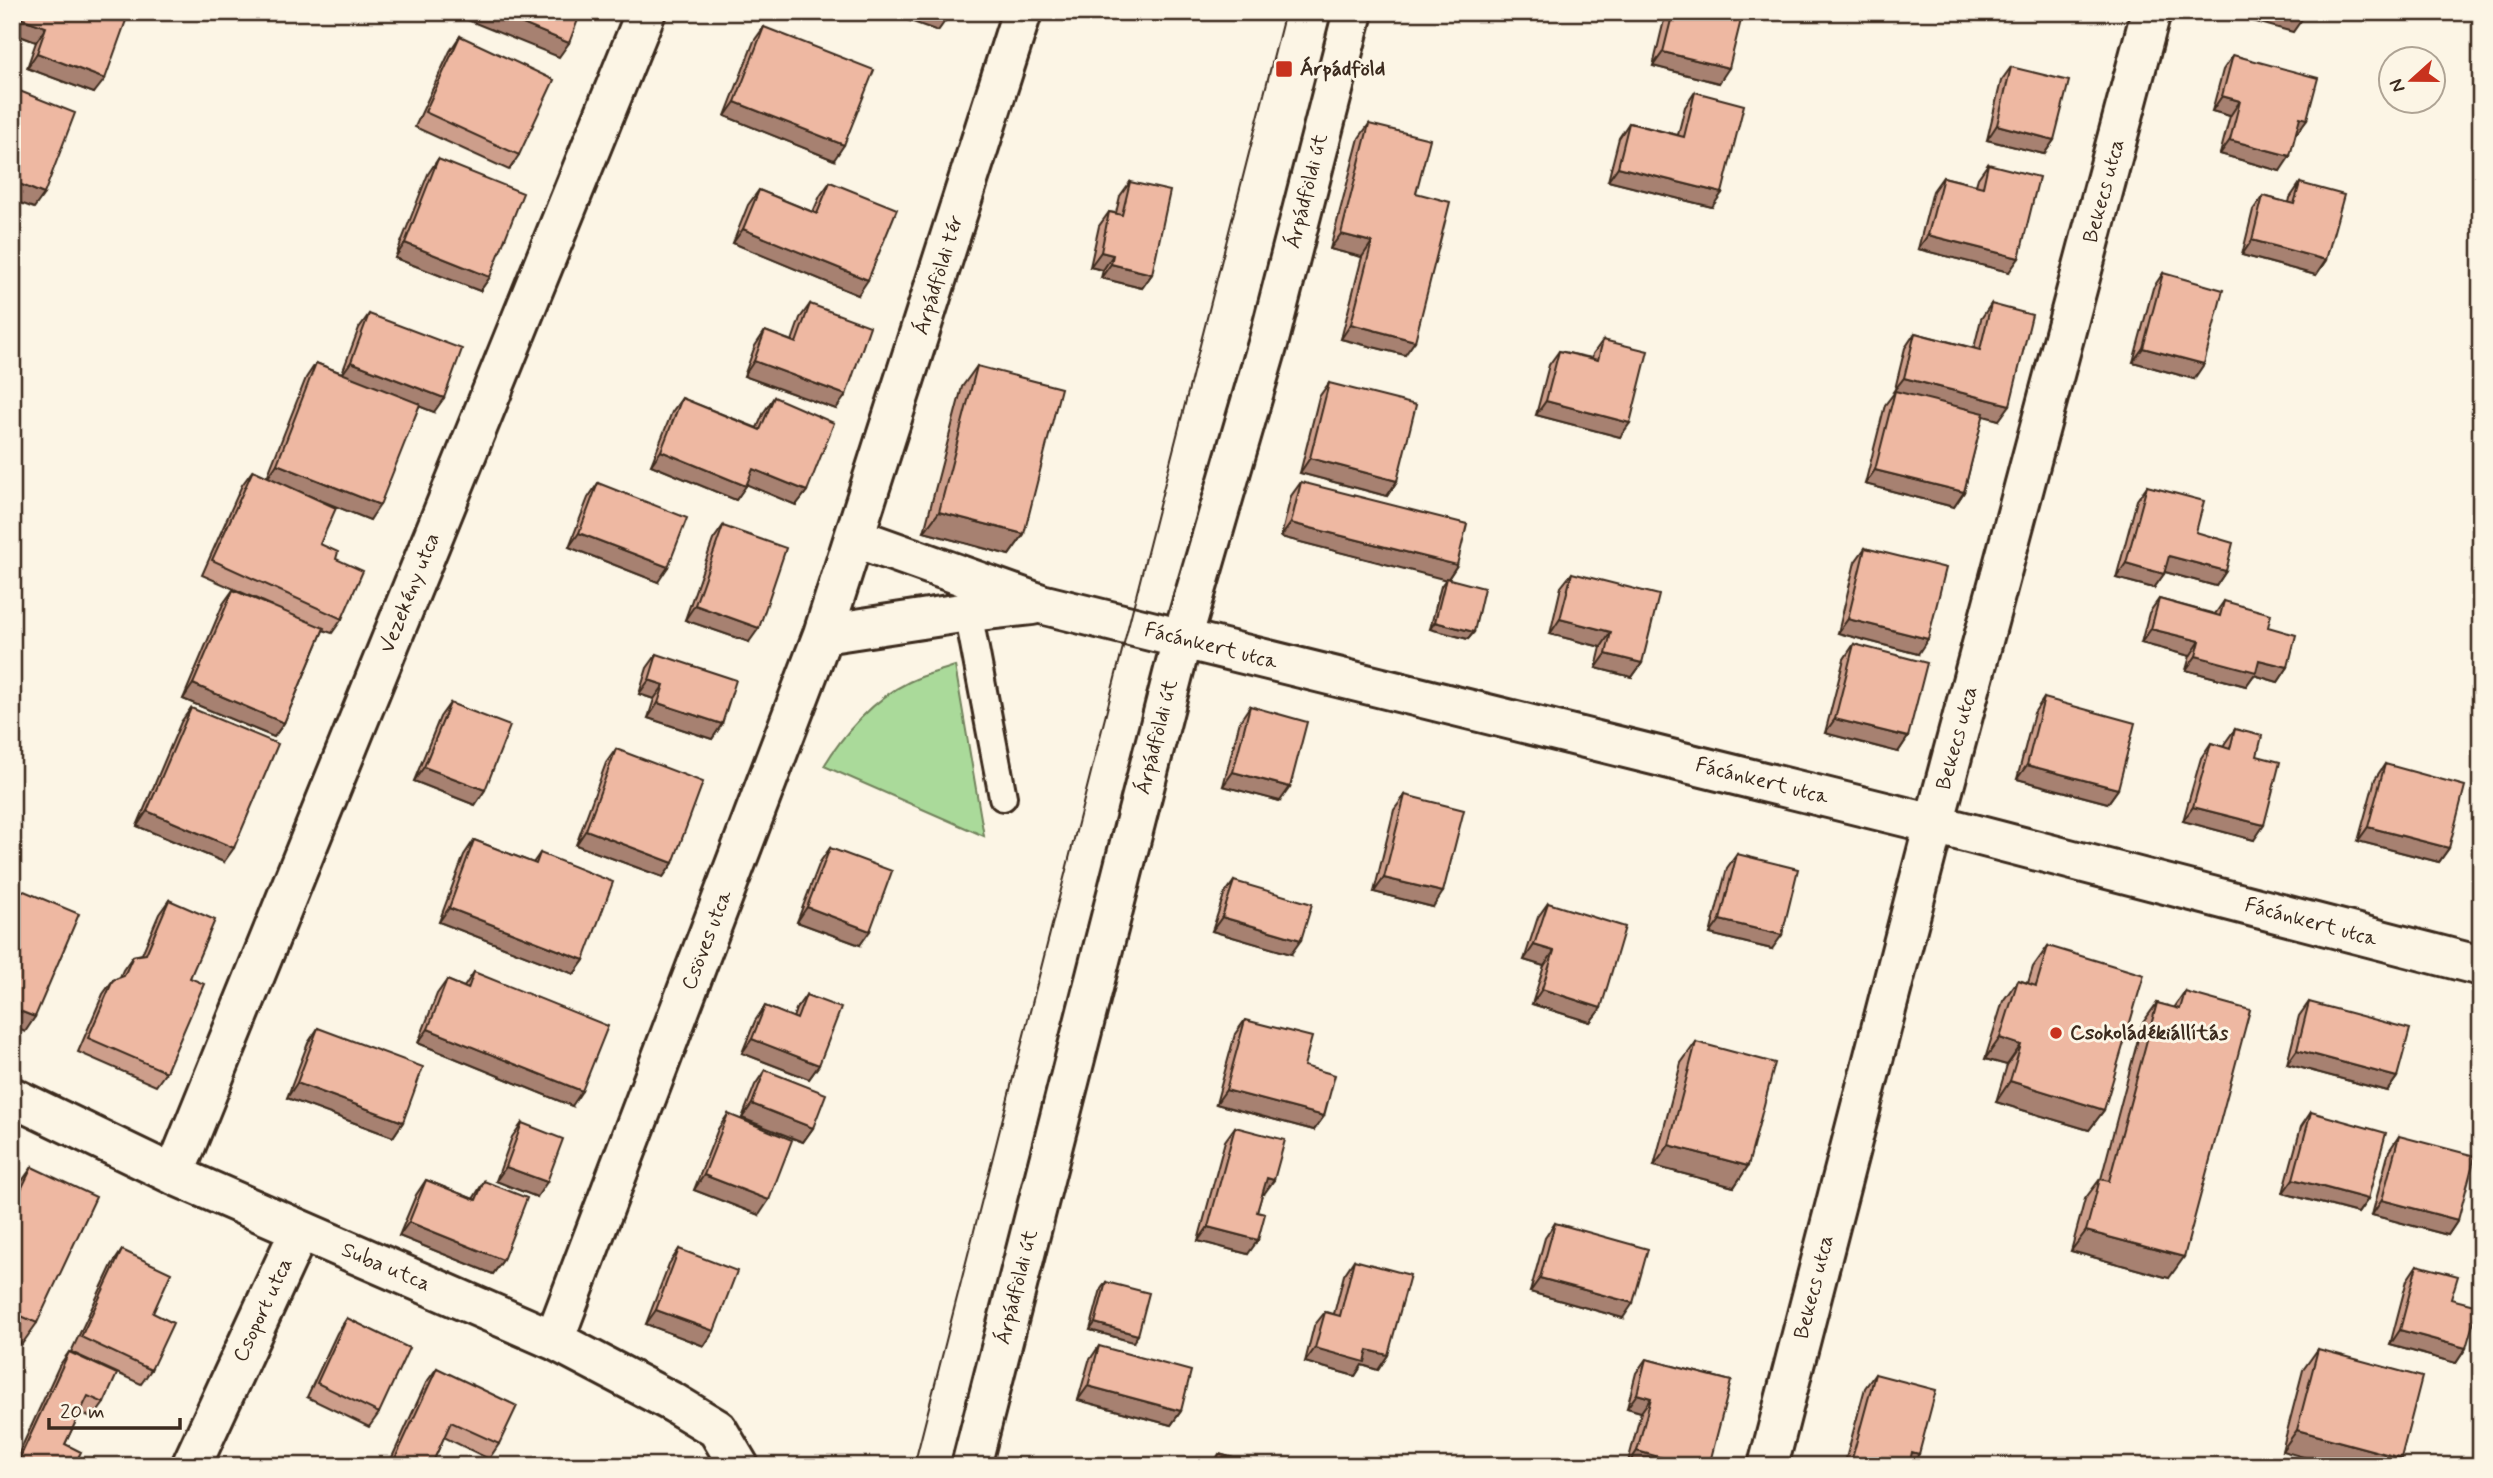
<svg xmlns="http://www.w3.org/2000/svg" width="2493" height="1478" font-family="Mynerve,sans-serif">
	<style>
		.green { fill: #aada9a; stroke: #72825c; stroke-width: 2 }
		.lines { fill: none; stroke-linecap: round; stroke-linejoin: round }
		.service-casing { stroke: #3b2a1e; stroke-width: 32 }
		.minor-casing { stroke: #3b2a1e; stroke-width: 44 }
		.service { stroke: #fcf5e5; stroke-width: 26 }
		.minor { stroke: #fcf5e5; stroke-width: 38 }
		.tram { stroke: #3b2a1e; stroke-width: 2 }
		.wall { fill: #cd9e8b; stroke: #3b2a1e; stroke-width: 2 }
		.shaded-wall { fill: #a78171; stroke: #3b2a1e; stroke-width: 2 }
		.building { fill: #eeb8a2; stroke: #3b2a1e; stroke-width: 2 }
		.poi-dot { fill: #c8321e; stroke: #fcf5e5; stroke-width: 2.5 }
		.labels { text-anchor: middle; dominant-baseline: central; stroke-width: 6; stroke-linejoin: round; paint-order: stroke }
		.poi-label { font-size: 21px; font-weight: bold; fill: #3b2a1e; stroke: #fcf5e5; text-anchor: start }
		.street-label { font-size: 21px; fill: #3b2a1e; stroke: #fcf5e5 }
	</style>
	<rect width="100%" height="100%" fill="#fcf5e5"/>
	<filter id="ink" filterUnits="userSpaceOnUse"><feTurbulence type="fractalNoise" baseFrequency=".0143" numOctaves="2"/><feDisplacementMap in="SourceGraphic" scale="14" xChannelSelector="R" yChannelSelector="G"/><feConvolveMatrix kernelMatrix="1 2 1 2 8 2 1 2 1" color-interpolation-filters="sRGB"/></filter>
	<g filter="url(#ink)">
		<path class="green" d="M955 666 984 836 824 766C843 734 875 698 909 682 923 675 940 671 955 666Z"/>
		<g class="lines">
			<defs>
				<path id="service" d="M968 612 1003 797"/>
				<path id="minor" d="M856 538 1041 604 1934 824 2481 966
					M823 634 968 612 1032 605
					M12 1097 174 1175 554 1340 674 1403 717 1429 739 1466
					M174 1175 646 12
					M554 1340 823 634 1022 12
					M191 1466 300 1230
					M971 1466 1182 639 1269 340 1353 12
					M1768 1466 1934 824 2151 12"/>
			</defs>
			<use href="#service" class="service-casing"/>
			<use href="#minor" class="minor-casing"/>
			<use href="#service" class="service"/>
			<use href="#minor" class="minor"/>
			<path class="tram" d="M914 1466 1285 12"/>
		</g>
		<path class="wall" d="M12 12H129L94 93 27 68 36 42 12 33Z
			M1666 12H1743L1719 83 1653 66Z
			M764 27 834 160 725 116 754 41Z
			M460 36 519 155 509 170 415 127 450 51Z
			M2233 55 2307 119 2296 133 2280 171 2220 154 2230 116 2212 111 2223 70Z
			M2011 67 2054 140 2044 154 1987 140 2001 81Z
			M1695 92 1712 207 1608 181 1619 138 1629 123 1678 135 1685 107Z
			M1369 124 1405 355 1341 339 1362 257 1330 249 1359 138Z
			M438 159 490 277 480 291 395 258 428 174Z
			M1988 164 2009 272 1918 249 1933 191 1943 177 1976 185 1978 178Z
			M830 182 858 295 733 243 748 205 759 190 813 212 820 196Z
			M1130 182 1152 274 1142 288 1101 278 1103 270 1090 267 1099 226 1109 212 1116 213 1120 196Z
			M2300 183 2326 260 2316 275 2242 255 2253 210 2263 196 2289 203 2290 198Z
			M2163 273 2194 379 2133 362 2153 288Z
			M810 304 836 409 744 376 755 346 765 331 792 341 800 318Z
			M1991 304 1999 420 1983 415 1964 492 1954 507 1865 484 1885 405 1894 393 1905 348 1915 333 1974 348 1981 319Z
			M369 314 434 412 419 406 370 520 301 492 320 544 336 559 342 619 332 633 323 630 284 723 274 737 183 699 223 604 233 590 273 606 202 575 242 485 253 470 267 477 306 378 316 363 342 373 359 328Z
			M1603 340 1620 437 1536 415 1549 365 1559 351 1592 358 1593 354Z
			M977 366 1024 534 1009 555 924 532 962 387Z
			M1329 383 1397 481 1387 496 1300 473 1319 397Z
			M774 397 807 491 796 505 747 484 736 500 651 465 672 412 682 398 757 428 764 412Z
			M1301 482 1457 565 1448 579 1474 632 1468 639 1430 629 1441 586 1446 579 1281 537 1291 496Z
			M598 483 658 582 569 547 588 498Z
			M2147 486 2196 532 2226 571 2216 586 2165 572 2154 588 2116 578 2137 500Z
			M723 526 749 642 685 620 713 540Z
			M1865 548 1918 654 1838 633 1855 562Z
			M1572 573 1642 663 1632 677 1596 668 1601 647 1550 634 1561 587Z
			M2159 599 2215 614 2224 601 2268 627 2288 667 2278 682 2254 675 2246 686 2186 670 2190 656 2141 643 2149 613Z
			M1854 644 1908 737 1898 752 1825 733 1844 659Z
			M657 654 722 724 712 739 648 718 654 699 639 694 647 668Z
			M2044 698 2118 789 2108 803 2017 779 2034 713Z
			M450 703 485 790 475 805 414 781 440 717Z
			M1250 706 1280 801 1223 786 1240 721Z
			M2481 707V732L2475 730Z
			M191 708 224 862 137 826 181 722Z
			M2235 729 2257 756 2254 840 2183 821 2201 758 2211 743 2224 747 2225 743Z
			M616 749 673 863 663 877 576 845 606 763Z
			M2385 764 2449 848 2439 862 2358 841 2375 779Z
			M1405 795 1433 907 1374 892 1394 810Z
			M474 840 533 863 540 853 584 960 574 974 439 922 464 855Z
			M830 848 860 945 797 922 820 862Z
			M1737 854 1772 949 1710 934 1727 868Z
			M1234 881 1291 954 1212 931 1224 895Z
			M169 900 190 978 166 1072 156 1086 78 1052 103 994 113 980 120 977 123 970 133 956 142 954 159 914Z
			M1548 903 1601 1008 1590 1022 1532 1004 1544 966 1524 960 1538 917Z
			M2048 946 2104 1110 2089 1130 1996 1102 2007 1065 1985 1059 2003 1001 2018 980 2028 983 2033 967Z
			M474 972 572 1106 418 1043 437 994 447 980 464 987Z
			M2185 992 2169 1278 2071 1251 2085 1199 2100 1179H2101L2142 1024 2157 1003 2174 1008Z
			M806 995 819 1065 809 1079 742 1053 755 1021 765 1006 793 1018 796 1009Z
			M2309 1002 2397 1077 2387 1091 2287 1064 2299 1016Z
			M1245 1020 1304 1066 1324 1116 1314 1130 1216 1104 1235 1034Z
			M318 1028 403 1122 393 1137 287 1098 308 1043Z
			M1696 1042 1748 1166 1734 1187 1654 1166 1681 1063Z
			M765 1070 813 1128 803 1142 742 1118 755 1085Z
			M2311 1112 2368 1199 2358 1213 2283 1193 2301 1127Z
			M728 1114 759 1215 694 1190 718 1129Z
			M522 1123 537 1197 496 1181 512 1137Z
			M1235 1127 1264 1194H1262L1257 1212 1248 1254 1198 1241 1225 1141Z
			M2399 1136 2458 1220 2448 1235 2372 1215 2389 1151Z
			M32 1167 37 1323 22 1344 12 1340V1198L17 1188Z
			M426 1180 473 1199 484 1181 503 1260 493 1274 399 1236 416 1195Z
			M1555 1223 1623 1318 1530 1292 1545 1238Z
			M679 1249 714 1331 704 1346 646 1324 669 1264Z
			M122 1250 153 1313 151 1370 141 1384 71 1352 112 1265Z
			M1354 1260 1388 1355 1378 1370 1362 1365 1355 1376 1305 1362 1314 1326 1325 1312 1334 1314 1344 1275Z
			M2417 1265 2451 1299 2466 1348 2456 1363 2390 1345 2407 1280Z
			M1106 1282 1133 1342 1090 1330 1101 1289Z
			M347 1318 379 1413 369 1427 307 1397 337 1333Z
			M1099 1346 1181 1411 1171 1425 1078 1400 1089 1361Z
			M2318 1349 2395 1466 2282 1451 2303 1370Z
			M69 1352 104 1403 93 1418 80 1412 65 1444 74 1466H13L59 1366Z
			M1646 1359 1731 1381 1627 1466 1641 1412 1627 1408 1636 1373Z
			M437 1368 499 1444 489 1459 444 1437 431 1466H388L426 1383Z
			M1875 1374 1919 1454 1911 1466H1844L1865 1388Z
			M1219 1454 1260 1466H1213L1214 1462Z"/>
		<path class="shaded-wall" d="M448 12H494L569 43 559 57Z
			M885 12H936L948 17 938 31Z
			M2220 12H2307L2293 32Z
			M12 15 46 27 36 42 12 33Z
			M1663 52 1729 68 1719 83 1653 66Z
			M37 53 105 79 94 93 27 68Z
			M2222 96 2240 101 2230 116 2212 111Z
			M735 102 844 145 834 160 725 116Z
			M2300 117 2307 119 2297 133 2290 132Z
			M1997 125 2054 140 2044 154 1987 140Z
			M2230 140 2290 156 2280 171 2220 154Z
			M1618 167 1722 193 1712 207 1608 181Z
			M12 181 44 194 34 208 12 200Z
			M743 229 868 280 858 295 733 243Z
			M1341 234 1372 242 1362 257 1330 249Z
			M1928 235 2019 258 2009 272 1918 249Z
			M2252 240 2326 260 2316 275 2242 255Z
			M405 243 490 277 480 291 395 258Z
			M1101 252 1113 255 1103 270 1090 267Z
			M1111 264 1152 274 1142 288 1101 278Z
			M1351 324 1415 341 1405 355 1341 339Z
			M2143 348 2204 364 2194 379 2133 362Z
			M754 361 846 395 836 409 744 376Z
			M351 362 444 398 434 412 341 376Z
			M1904 378 2010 405 1999 420 1893 392Z
			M1546 401 1630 423 1620 437 1536 415Z
			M661 451 746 486 736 500 651 465Z
			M1310 458 1397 481 1387 496 1300 473Z
			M277 464 380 505 370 520 267 479Z
			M753 469 807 491 796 505 743 483Z
			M1875 470 1964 492 1954 507 1865 484Z
			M939 512 1024 534 1009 555 924 532Z
			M1291 523 1457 565 1447 580 1281 537Z
			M579 533 668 567 658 582 569 547Z
			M2169 556 2226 571 2216 586 2158 570Z
			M2126 563 2164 574 2154 588 2116 578Z
			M695 605 759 628 749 642 685 620Z
			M1560 619 1611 632 1601 647 1550 634Z
			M1848 619 1928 639 1918 654 1838 633Z
			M1435 622 1474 632 1468 639 1430 629Z
			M2151 629 2200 641 2190 656 2141 643Z
			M1606 654 1642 663 1632 677 1596 668Z
			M2196 656 2259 660 2288 667 2278 682 2254 675 2246 686 2186 670Z
			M649 680 664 685 654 699 639 694Z
			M193 684 284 723 274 737 183 699Z
			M658 703 722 724 712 739 648 718Z
			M1835 719 1908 737 1898 752 1825 733Z
			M2481 722V732L2475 730Z
			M2027 765 2118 789 2108 803 2017 779Z
			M424 767 485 790 475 805 414 781Z
			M1233 772 1290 787 1280 801 1223 786Z
			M2193 807 2264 825 2254 840 2183 821Z
			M147 811 234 848 224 862 137 826Z
			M2368 827 2449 848 2439 862 2358 841Z
			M586 830 673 863 663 877 576 845Z
			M1384 878 1443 892 1433 907 1374 892Z
			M807 907 870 931 860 945 797 922Z
			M449 908 584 960 574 974 439 922Z
			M1222 917 1301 940 1291 954 1212 931Z
			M1720 920 1782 935 1772 949 1710 934Z
			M1534 945 1554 951 1544 966 1524 960Z
			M1542 989 1601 1008 1590 1022 1532 1004Z
			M12 1008 35 1017 25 1032 12 1026Z
			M428 1029 582 1091 572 1106 418 1043Z
			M2000 1038 2021 1045 2007 1065 1985 1059Z
			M752 1039 819 1065 809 1079 742 1053Z
			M2297 1050 2397 1077 2387 1091 2287 1064Z
			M2010 1081 2104 1110 2089 1130 1996 1102Z
			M297 1083 403 1122 393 1137 287 1098Z
			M1226 1090 1324 1116 1314 1130 1216 1104Z
			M752 1104 813 1128 803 1142 742 1118Z
			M1669 1145 1748 1166 1734 1187 1654 1166Z
			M506 1167 547 1182 537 1197 496 1181Z
			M704 1175 769 1200 759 1215 694 1190Z
			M1267 1178 1274 1180 1264 1194 1257 1192Z
			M2293 1179 2368 1199 2358 1213 2283 1193Z
			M2382 1200 2458 1220 2448 1235 2372 1215Z
			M409 1222 503 1260 493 1274 399 1236Z
			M1208 1227 1258 1240 1248 1254 1198 1241Z
			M2086 1231 2184 1257 2169 1278 2071 1251Z
			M1540 1278 1633 1303 1623 1318 1530 1292Z
			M656 1310 714 1331 704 1346 646 1324Z
			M1095 1323 1138 1335 1133 1342 1090 1330Z
			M2400 1330 2466 1348 2456 1363 2390 1345Z
			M1315 1348 1368 1350 1388 1355 1378 1370 1362 1365 1355 1376 1305 1362Z
			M1088 1386 1181 1411 1171 1425 1078 1400Z
			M1637 1394 1651 1398 1641 1412 1627 1408Z
			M2297 1430 2401 1458 2395 1466H2335L2282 1451Z
			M1637 1451 1692 1466H1627Z
			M1912 1452 1919 1454 1911 1466H1903Z"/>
		<path class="building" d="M12 12H129L105 79 37 53 46 27 12 15Z
			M494 12H581L569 43Z
			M936 12H950L948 17Z
			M1673 12H1743L1729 68 1663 52Z
			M764 27 874 70 844 145 735 102Z
			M460 36 554 80 519 155 425 112Z
			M2233 55 2318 78 2307 119 2300 117 2290 156 2230 140 2240 101 2222 96Z
			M2011 67 2069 81 2054 140 1997 125Z
			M12 88 75 113 44 194 12 181Z
			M1695 92 1744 105 1722 193 1618 167 1629 123 1684 137Z
			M1369 124 1430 139 1416 193 1450 202 1415 341 1351 324 1372 242 1341 234Z
			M438 159 523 193 490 277 405 243Z
			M1988 164 2039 177 2019 258 1928 235 1943 177 1983 187Z
			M830 182 897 209 868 280 743 229 759 190 817 214Z
			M1130 182 1170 191 1152 274 1111 264 1113 255 1101 252 1109 212 1122 215Z
			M2300 183 2344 195 2326 260 2252 240 2263 196 2294 204Z
			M2163 273 2223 290 2204 364 2143 348Z
			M810 304 870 326 846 395 754 361 765 331 796 343Z
			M1991 304 2032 315 2010 405 1904 378 1915 333 1980 350Z
			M369 314 462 349 444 398 351 362Z
			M12 326 18 328 12 345Z
			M1603 340 1648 351 1630 423 1546 401 1559 351 1598 360Z
			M316 363 420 404 380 505 277 464Z
			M977 366 1061 388 1024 534 939 512Z
			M1329 383 1416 405 1397 481 1310 458Z
			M1895 391 1984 413 1964 492 1875 470Z
			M774 397 834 423 807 491 753 469 746 486 661 451 682 398 760 430Z
			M253 470 336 508 320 544 338 552 336 559 363 571 342 619 212 560Z
			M1301 482 1467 524 1457 565 1291 523Z
			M598 483 687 518 668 567 579 533Z
			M2147 486 2204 501 2196 532 2233 543 2226 571 2169 556 2164 574 2126 563Z
			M723 526 786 548 759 628 695 605Z
			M1865 548 1946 568 1928 639 1848 619Z
			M1572 573 1659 595 1642 663 1606 654 1611 632 1560 619Z
			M1446 578 1484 588 1474 632 1435 622Z
			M233 590 324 628 284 723 193 684Z
			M2159 599 2220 616 2224 601 2271 614 2268 627 2296 635 2288 667 2259 660 2256 672 2196 656 2200 641 2151 629Z
			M1854 644 1927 663 1908 737 1835 719Z
			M657 654 736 680 722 724 658 703 664 685 649 680Z
			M2044 698 2135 723 2118 789 2027 765Z
			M450 703 510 726 485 790 424 767Z
			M1250 706 1307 722 1290 787 1233 772Z
			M191 708 278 744 234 848 147 811Z
			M2235 729 2262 736 2257 756 2280 762 2264 825 2193 807 2211 743 2230 749Z
			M616 749 703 782 673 863 586 830Z
			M2385 764 2465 786 2449 848 2368 827Z
			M1405 795 1464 810 1443 892 1384 878Z
			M474 840 536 864 540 853 613 882 584 960 449 908Z
			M830 848 892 871 870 931 807 907Z
			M1737 854 1798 869 1782 935 1720 920Z
			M1234 881 1312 904 1301 940 1222 917Z
			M12 886 79 914 35 1017 12 1008Z
			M169 900 215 920 190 978 204 984 166 1072 88 1038 113 980 124 976 133 956 146 954Z
			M1548 903 1625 927 1601 1008 1542 989 1554 951 1534 945Z
			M2048 946 2144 975 2104 1110 2010 1081 2021 1045 2000 1038 2018 980 2036 986Z
			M474 972 608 1026 582 1091 428 1029 447 980 468 989Z
			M2185 992 2250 1010 2184 1257 2086 1231 2100 1179 2109 1181 2157 1003 2180 1009Z
			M806 995 841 1008 819 1065 752 1039 765 1006 797 1019Z
			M2309 1002 2410 1029 2397 1077 2297 1050Z
			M1245 1020 1312 1037 1304 1066 1335 1075 1324 1116 1226 1090Z
			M318 1028 423 1067 403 1122 297 1083Z
			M1696 1042 1775 1063 1748 1166 1669 1145Z
			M765 1070 826 1094 813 1128 752 1104Z
			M2311 1112 2386 1133 2368 1199 2293 1179Z
			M728 1114 792 1140 769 1200 704 1175Z
			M522 1123 563 1139 547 1182 506 1167Z
			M1235 1127 1285 1140 1274 1180 1267 1178 1257 1212 1265 1214 1258 1240 1208 1227Z
			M2399 1136 2475 1156 2458 1220 2382 1200Z
			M32 1167 96 1197 37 1323 12 1312V1208Z
			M426 1180 476 1200 484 1181 527 1198 503 1260 409 1222Z
			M1555 1223 1648 1249 1633 1303 1540 1278Z
			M679 1249 737 1271 714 1331 656 1310Z
			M122 1250 171 1273 153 1313 173 1323 151 1370 81 1337Z
			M1354 1260 1410 1275 1388 1355 1368 1350 1365 1362 1315 1348 1325 1312 1340 1316Z
			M2417 1265 2458 1276 2451 1299 2478 1306 2466 1348 2400 1330Z
			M1106 1282 1149 1293 1138 1335 1095 1323Z
			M347 1318 409 1348 379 1413 317 1383Z
			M1099 1346 1191 1371 1181 1411 1088 1386Z
			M2318 1349 2422 1377 2401 1458 2297 1430Z
			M69 1352 117 1374 104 1403 88 1396 65 1444 81 1452 74 1466H16Z
			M1646 1359 1731 1381 1709 1466H1692L1637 1451 1651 1398 1637 1394Z
			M437 1368 517 1406 499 1444 451 1422 431 1466H394L392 1465Z
			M1875 1374 1936 1390 1919 1454 1912 1452 1909 1466H1850Z
			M1219 1454 1260 1465 1216 1466Z
			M528 1459 542 1466H524Z"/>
	</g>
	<g class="poi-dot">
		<rect x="1275" y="60" width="18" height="18" rx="3.5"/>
		<circle cx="2056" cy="1033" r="7"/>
	</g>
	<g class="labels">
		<g class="poi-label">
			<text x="1300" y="69">Árpádföld</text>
			<text x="2070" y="1033">Csokoládékiállítás</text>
		</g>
		<g class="street-label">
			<text transform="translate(1307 191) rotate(-76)">Árpádföldi út</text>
			<text transform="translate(2104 191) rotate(-75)">Bekecs utca</text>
			<text transform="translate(939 275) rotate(-73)">Árpádföldi tér</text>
			<text transform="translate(410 593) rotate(-68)">Vezekény utca</text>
			<text transform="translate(1211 646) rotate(14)">Fácánkert utca</text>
			<text transform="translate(1157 737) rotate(-76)">Árpádföldi út</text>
			<text transform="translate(1957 738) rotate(-75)">Bekecs utca</text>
			<text transform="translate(1762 781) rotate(14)">Fácánkert utca</text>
			<text transform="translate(2311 922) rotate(15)">Fácánkert utca</text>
			<text transform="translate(707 940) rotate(-69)">Csöves utca</text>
			<text transform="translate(386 1267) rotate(23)">Suba utca</text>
			<text transform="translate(1017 1287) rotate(-76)">Árpádföldi út</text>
			<text transform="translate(1814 1287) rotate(-76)">Bekecs utca</text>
			<text transform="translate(263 1310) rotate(-65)">Csoport utca</text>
		</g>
	</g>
	<rect width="2493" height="1478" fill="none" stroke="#fcf5e5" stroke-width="42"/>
	<rect x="21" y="21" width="2451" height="1436" fill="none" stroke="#3b2a1e" stroke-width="2.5" filter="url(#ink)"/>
	<g transform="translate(2412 80) rotate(249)"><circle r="33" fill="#fcf5e5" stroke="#afa495" stroke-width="2"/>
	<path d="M0-5L12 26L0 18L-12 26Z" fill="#c8321e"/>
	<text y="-10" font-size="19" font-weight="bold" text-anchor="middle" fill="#3b2a1e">N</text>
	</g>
	<path d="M49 1418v10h131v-10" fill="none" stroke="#3b2a1e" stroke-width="3.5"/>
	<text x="60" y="1418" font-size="21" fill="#3b2a1e" stroke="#fcf5e5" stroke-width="5" paint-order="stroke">20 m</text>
</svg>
